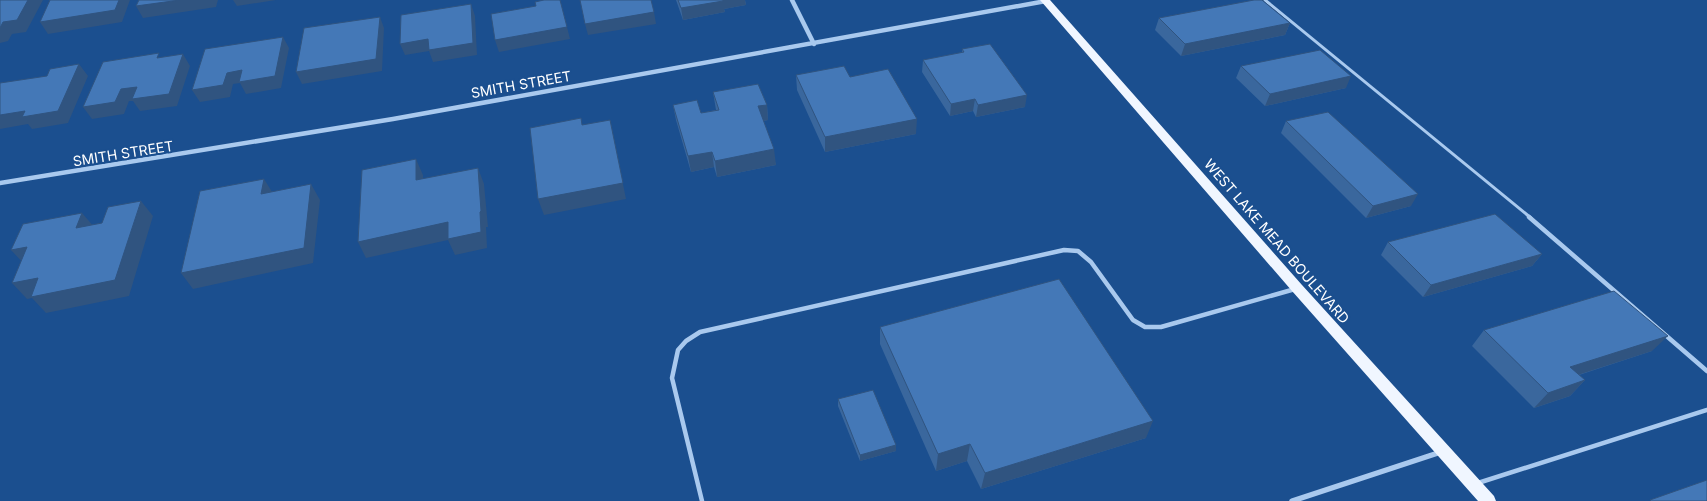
<svg xmlns="http://www.w3.org/2000/svg" width="1707" height="501" font-family="Inter,sans-serif">
	<style>
		.lines { fill: none; stroke-linecap: round; stroke-linejoin: round }
		.service-far1 { stroke: #a9c9ee; stroke-width: 3 }
		.service { stroke: #a9c9ee; stroke-width: 4.5 }
		.minor-far1 { stroke: #a9c9ee; stroke-width: 4.5 }
		.minor { stroke: #a9c9ee; stroke-width: 5.5 }
		.primary { fill: #f0f6ff; fill-rule: evenodd }
		.wall { fill: #3a679d }
		.shaded-wall { fill: #305480 }
		.building { fill: #4478b7; stroke: #305480 }
		.labels { text-anchor: middle; dominant-baseline: central; stroke-width: 4; stroke-linejoin: round; paint-order: stroke }
		.street-label { font-size: 14px; fill: #fff; stroke: #1b4f8f }
	</style>
	<rect width="100%" height="100%" fill="#1b4f8f"/>
	<g class="lines">
		<path class="service-far1" d="M1265 0 1531 218"/>
		<path class="service" d="M1529 217 1707 371
			M1478 483 1707 410
			M702 501 672 378 678 350 686 341 700 332 1064 250 1078 251 1091 262 1133 320 1145 327H1161L1295 289"/>
		<path class="minor-far1" d="M792 0 814 44
			M0 183 393 119 1046 1"/>
		<path class="minor" d="M1292 501 1441 452"/>
		<path class="primary" d="M1040 0H1050L1302 285 1494 496 1496 501H1478L1292 291Z"/>
	</g>
	<path class="wall" d="M676 0H745L746 5 724 9 725 12 683 20Z
		M1159 18 1290 23 1285 35 1181 56 1155 30Z
		M962 49 1025 107 976 117 973 111 950 116 922 72 923 60 962 53Z
		M1241 66 1346 88 1265 106 1236 78Z
		M796 75 850 77 916 134 825 152 797 90Z
		M713 92 767 105 768 120 763 121 776 165 717 177 714 167 691 172 676 120 673 105 701 113 716 110Z
		M1286 121 1411 206 1366 218 1281 133Z
		M1388 242 1542 254 1532 266 1423 297 1381 255Z
		M880 327 1146 438 981 489 967 461 936 471 880 344Z
		M1484 330 1652 351 1579 375 1585 380 1570 396 1534 408 1472 346Z
		M838 399 896 445V451L860 461 838 406Z"/>
	<path class="shaded-wall" d="M28 0H43L26 32 12 34 8 41 0 43V28L3 22Z
		M119 0H130L122 22 48 34 40 22Z
		M180 0H218L216 7 143 18 136 6Z
		M233 0H276L237 6Z
		M722 0H745L746 5 724 9 725 12 683 20 681 8Z
		M471 4 475 16 477 55 433 62 429 51 405 55 400 44 428 39Z
		M654 12 656 24 588 35 585 24Z
		M380 17 384 28 382 71 302 84 296 72Z
		M1290 23 1285 35 1181 56 1185 44Z
		M567 27 570 39 499 52 495 40Z
		M283 37 289 48 281 88 246 94 240 83 233 84 230 97 200 102 192 90 227 73Z
		M183 54 190 66 177 106 140 111 133 101H129L124 114 92 119 83 107 121 89 137 87Z
		M79 64 88 76 68 123 32 129 28 124 0 129V115L25 111Z
		M1351 76 1346 88 1265 106 1270 94Z
		M1027 95 1025 107 976 117 978 105Z
		M975 99 973 111 950 116 951 104Z
		M767 105 768 120 759 122 758 106Z
		M917 119 916 134 825 152V137Z
		M610 120 626 199 544 215 538 199Z
		M774 149 776 165 717 177 715 161Z
		M712 152 714 167 691 172 688 156Z
		M416 159 423 175V196L416 180Z
		M478 168 484 184 488 227H486L487 248 455 255 448 240 366 258 358 242 448 222Z
		M264 179 274 195 261 194Z
		M311 184 320 200 313 263 193 289 181 273Z
		M1418 194 1411 206 1366 218 1373 206Z
		M141 201 153 216 129 296 46 313 32 298 27 299 12 283 38 278Z
		M82 213 95 228H76Z
		M27 247 26 266 11 250Z
		M1542 254 1532 266 1423 297 1431 285Z
		M1668 336 1652 351 1556 382 1570 367Z
		M1585 380 1570 396 1534 408 1548 393Z
		M1153 421 1146 438 981 489 985 473Z
		M970 444 967 461 936 471 938 454Z
		M896 445V451L860 461V455Z"/>
	<path class="building" d="M0 0H28L17 20 3 22 0 28Z
		M50 0H119L115 10 40 22Z
		M139 0H180L136 6Z
		M544 0H560L567 27 495 40 491 14 536 6 535 2Z
		M580 0H651L654 12 585 24Z
		M678 0H723V1L681 8Z
		M1254 0H1262L1290 23 1185 44 1159 18Z
		M471 4 473 43 429 50 428 39 400 44 401 15Z
		M380 17 376 59 296 72 304 28Z
		M283 37 275 76 239 82 242 70 227 73 223 85 192 90 205 49Z
		M990 44 1027 95 978 105 975 99 951 104 923 60 964 52 962 49Z
		M1320 50 1351 76 1270 94 1241 66Z
		M159 53 157 58 183 54 169 94 132 99 137 87 121 89 115 102 83 107 103 62Z
		M79 64 58 111 22 117 25 111 0 115V83L47 76 50 69Z
		M844 66 850 77 888 69 917 119 825 137 796 75Z
		M758 84 767 105 758 106 774 149 715 161 712 152 688 156 673 105 697 100 701 113 719 110 713 92Z
		M1328 112 1418 194 1373 206 1286 121Z
		M581 118 582 125 610 120 623 183 538 199 530 128Z
		M416 159V180L478 168 481 211 480 212 481 232 448 239V222L358 242 362 170Z
		M264 179 261 194 311 184 304 248 181 273 200 191Z
		M141 201 115 280 31 297 38 278 12 283 27 247 11 250 23 224 82 213 76 228 102 223 108 207Z
		M1495 214 1542 254 1431 285 1388 242Z
		M1059 279 1153 421 985 473 970 444 938 454 880 327Z
		M1614 291 1668 336 1570 367 1585 380 1548 393 1484 330Z
		M873 390 896 445 860 455 838 399Z
		M1707 480V501H1651L1650 500Z"/>
	<g class="labels">
		<g class="street-label">
			<text transform="translate(521 84) rotate(-10)">SMITH STREET</text>
			<text transform="translate(123 153) rotate(-9)">SMITH STREET</text>
			<text transform="translate(1277 241) rotate(49)">WEST LAKE MEAD BOULEVARD</text>
		</g>
	</g>
</svg>
